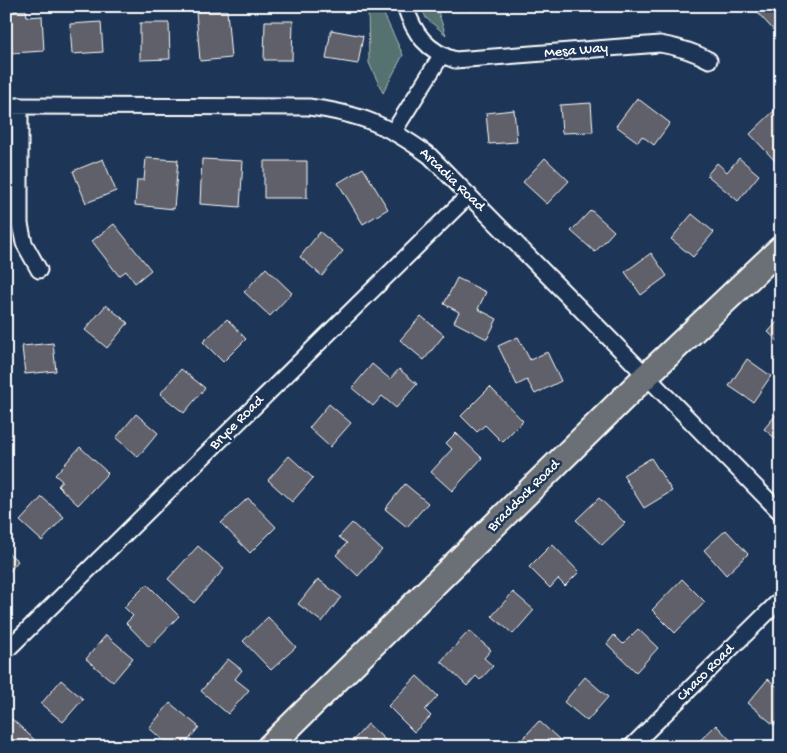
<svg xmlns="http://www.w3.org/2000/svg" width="787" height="753" font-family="'Gochi Hand',sans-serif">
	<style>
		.green { fill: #577270; stroke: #abb8b8 }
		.building { fill: #5f6169; stroke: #fff }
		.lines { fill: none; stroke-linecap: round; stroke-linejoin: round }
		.minor-casing { stroke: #fff; stroke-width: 19 }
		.primary-casing { stroke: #fff; stroke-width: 28 }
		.minor { stroke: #1d3557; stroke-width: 15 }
		.primary { stroke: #6a7074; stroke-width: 24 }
		.labels { text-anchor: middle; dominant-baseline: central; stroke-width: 5; stroke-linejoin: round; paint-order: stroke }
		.street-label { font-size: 15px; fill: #fff; stroke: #1d3557 }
	</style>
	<rect width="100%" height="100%" fill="#1d3557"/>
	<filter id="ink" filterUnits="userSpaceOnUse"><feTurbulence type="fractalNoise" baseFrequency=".02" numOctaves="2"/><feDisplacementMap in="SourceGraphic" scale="10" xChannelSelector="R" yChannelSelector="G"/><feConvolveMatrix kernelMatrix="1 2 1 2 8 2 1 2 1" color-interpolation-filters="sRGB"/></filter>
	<g filter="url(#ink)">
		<path class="green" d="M368 6H380L403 55 383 93 369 63Z
			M421 6H436L446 35 426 18Z"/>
		<path class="building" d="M468 6H510V7L469 11Z
			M764 6H781V35L779 36 757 12Z
			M26 10 27 17 42 16 44 51 12 53 9 11Z
			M227 10 231 58 200 61 196 12Z
			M265 21H293L292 60H264Z
			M101 22 103 52 72 54 70 24Z
			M140 23H169L170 59 140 60Z
			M331 30 363 36 358 64 326 59Z
			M637 98 670 123 654 145 642 136 638 142 616 126Z
			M591 103 593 132 562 133 560 105Z
			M779 106 781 107V157L776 162 750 134Z
			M514 110 517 142 489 144 486 113Z
			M146 158 178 160 174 209 135 205 137 180H144Z
			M545 158 569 181 547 204 523 182Z
			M739 158 759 175 738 201 707 175 717 163 727 172Z
			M103 159 116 191 86 203 73 171Z
			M202 159 243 161 240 207 200 204Z
			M264 161H307V198H264Z
			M363 168 388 209 363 224 338 183Z
			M591 210 614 231 595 252 571 231Z
			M692 214 714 232 693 257 671 239Z
			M114 224 151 270 135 283 126 271 119 276 92 241Z
			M320 232 343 251 322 276 300 257Z
			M651 253 667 276 641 295 625 272Z
			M266 268 292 293 270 316 244 292Z
			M457 278 486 292 478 309 497 319 487 339 454 322 459 312 444 304Z
			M106 305 128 323 107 348 85 330Z
			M421 316 444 335 424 360 400 340Z
			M781 318V344L768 332Z
			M227 319 246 339 223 362 203 342Z
			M518 337 530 360 547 352 561 381 535 394 527 380 517 385 498 346Z
			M53 343 56 371 25 374 22 346Z
			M747 359 771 376 753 402 729 386Z
			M372 364 390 379 399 369 417 384 396 408 382 396 373 406 352 388Z
			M181 369 205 388 184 413 160 394Z
			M490 387 523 421 502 442 485 425 477 432 461 416Z
			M329 404 351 423 330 447 309 428Z
			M781 409V443L764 429Z
			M136 414 158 433 138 457 116 438Z
			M456 433 482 458 452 491 431 472 452 449 446 443Z
			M80 447 108 473 78 505 58 486 62 481 55 475Z
			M289 456 313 478 292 502 268 480Z
			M651 458 672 491 644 508 623 475Z
			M405 484 428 503 407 527 385 509Z
			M42 497 64 517 42 541 20 521Z
			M248 498 276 527 250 553 221 523Z
			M599 498 625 523 602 545 576 520Z
			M352 523 382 550 358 576 336 555 347 543 339 537Z
			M726 530 748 554 726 575 704 550Z
			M552 544 579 572 565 586 558 579 550 588 529 567Z
			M198 546 224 569 194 603 168 579Z
			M6 551 18 561 6 576Z
			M318 579 341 597 322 622 298 604Z
			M682 579 705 602 675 633 652 610Z
			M147 584 179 616 149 647 126 623 133 616 124 607Z
			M513 592 534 610 513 634 492 616Z
			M268 617 296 647 271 670 243 641Z
			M638 629 658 648 636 672 607 644 614 635 623 644Z
			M469 631 491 650 484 658 493 666 480 680 476 676 467 686 441 661Z
			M106 635 133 658 113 682 86 659Z
			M228 659 242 670 235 679 249 690 228 714 201 691Z
			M417 676 438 696 425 710 431 716 414 732 388 706Z
			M585 677 608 697 587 721 564 702Z
			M768 679 781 690V717L774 725 748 703Z
			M61 680 83 699 63 722 41 704Z
			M170 703 199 727 183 747H171L149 728Z
			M12 719 39 744 37 747H6V725Z
			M539 721 560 740 554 747H519L517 745Z
			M368 724 393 747H347Z
			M716 725 737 747H693Z"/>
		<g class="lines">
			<defs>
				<path id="minor" d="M405 6C414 34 427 51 455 60L660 44C678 47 693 51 709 60
					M6 106 309 107C361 114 388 125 430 156L781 513
					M20 106V224L24 243 39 270
					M394 131 441 56
					M6 651 469 195
					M631 747 781 599"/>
				<path id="primary" d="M269 747 646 376 781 248"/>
			</defs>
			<use href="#minor" class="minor-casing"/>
			<use href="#primary" class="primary-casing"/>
			<use href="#minor" class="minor"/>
			<use href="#primary" class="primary"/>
		</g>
	</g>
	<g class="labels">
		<g class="street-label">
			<text transform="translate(576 51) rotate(-5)">Mesa Way</text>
			<text transform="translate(452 180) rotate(44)">Arcadia Road</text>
			<text transform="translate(237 423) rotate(-45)">Bryce Road</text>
			<text transform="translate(524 496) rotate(-45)">Braddock Road</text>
			<text transform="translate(706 673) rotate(-45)">Chaco Road</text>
		</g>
	</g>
	<rect width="787" height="753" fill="none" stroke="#1d3557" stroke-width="25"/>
	<rect x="12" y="12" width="762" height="728" fill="none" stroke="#fff" stroke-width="2" filter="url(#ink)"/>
</svg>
